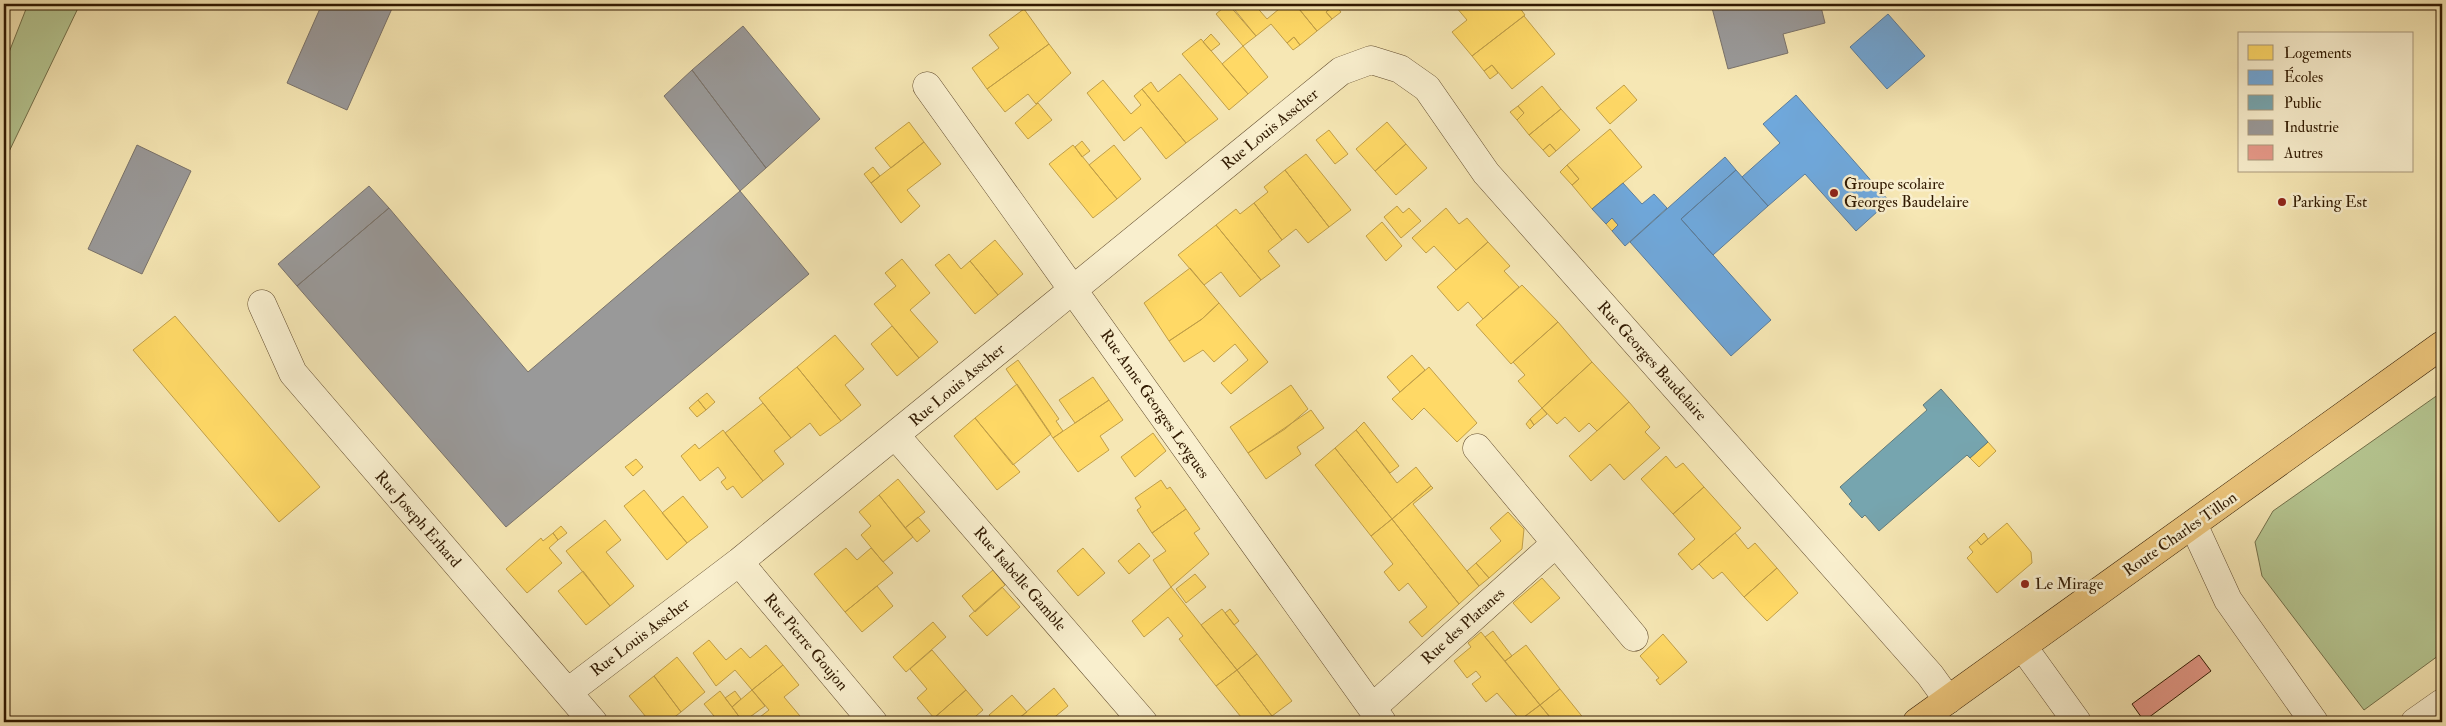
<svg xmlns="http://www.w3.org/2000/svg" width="2446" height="726" font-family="'IM FELL Double Pica',serif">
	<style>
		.green { fill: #b6c792; stroke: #73704a }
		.homes { fill: #ffd966; stroke: #c19f48 }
		.schools { fill: #6fa8dc; stroke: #5c7d9a }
		.public { fill: #76a5af; stroke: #617b7b }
		.industry { fill: #999; stroke: #7a736b }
		.building { fill: #e69989; stroke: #301901 }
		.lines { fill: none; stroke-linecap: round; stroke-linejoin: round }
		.minor-casing { stroke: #624c2e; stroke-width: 29 }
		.major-casing { stroke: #301901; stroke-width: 29 }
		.minor { stroke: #f9efce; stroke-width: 28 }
		.major { stroke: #ebc47a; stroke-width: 28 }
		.poi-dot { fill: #8f2418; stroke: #f9efce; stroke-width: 2 }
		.labels { text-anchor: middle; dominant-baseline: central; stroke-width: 5; stroke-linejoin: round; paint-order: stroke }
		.street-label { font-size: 16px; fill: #301901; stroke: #f9efce }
		.poi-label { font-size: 16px; fill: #301901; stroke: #f9efce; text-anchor: start }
	</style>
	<rect width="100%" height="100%" fill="#f6e7b4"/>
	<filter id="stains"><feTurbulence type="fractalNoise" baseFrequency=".004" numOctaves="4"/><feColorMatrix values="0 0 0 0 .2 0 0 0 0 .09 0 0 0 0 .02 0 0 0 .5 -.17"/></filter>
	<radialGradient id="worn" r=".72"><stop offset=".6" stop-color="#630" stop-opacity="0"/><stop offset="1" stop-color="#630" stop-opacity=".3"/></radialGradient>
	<path class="green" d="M28 4H80L4 162V65Z
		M2442 392V653L2364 710 2262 576 2255 542 2273 511Z"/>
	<path class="homes" d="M1228 4 1256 36 1243 46 1216 14Z
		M1230 4H1254L1267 19 1285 4H1295L1317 31 1300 45 1294 37 1287 43 1271 24 1256 36Z
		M1295 4H1334L1326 12 1332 19 1317 31Z
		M1460 4H1517L1525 15 1472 56 1452 32 1467 20 1456 7Z
		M1335 5 1341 12 1332 19 1326 12Z
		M1024 9 1049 44 987 89 972 68 999 48 989 35Z
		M1524 16 1555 54 1512 89 1492 65 1484 71 1472 56Z
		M1211 34 1220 44 1211 51 1203 42Z
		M1294 37 1300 45 1293 50 1287 43Z
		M1201 39 1248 94 1229 110 1182 54Z
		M1049 44 1071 73 1036 104 1028 94 1005 112 987 89Z
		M1243 46 1268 77 1248 94 1222 64Z
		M1492 65 1498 73 1490 79 1484 71Z
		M1180 74 1218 119 1186 143 1142 89 1151 82 1158 92Z
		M1103 80 1131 114 1141 105 1134 96 1142 89 1186 143 1166 159 1141 127 1124 141 1087 93Z
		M1624 85 1637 100 1610 124 1596 108Z
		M1542 86 1561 109 1529 135 1517 120 1524 113 1518 106Z
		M1038 103 1052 120 1028 139 1015 123Z
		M1518 106 1524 113 1517 120 1510 112Z
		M1561 109 1580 130 1556 151 1550 144 1543 150 1529 135Z
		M909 122 924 142 891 168 875 148Z
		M1387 122 1406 144 1375 171 1356 149Z
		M1610 129 1642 167 1592 209 1572 185 1579 179 1567 165Z
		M1329 130 1348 154 1335 164 1316 140Z
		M1082 141 1090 151 1082 157 1075 147Z
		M924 142 941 164 907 190 920 206 901 223 871 183Z
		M1406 144 1427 168 1396 195 1375 171Z
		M1550 144 1556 151 1549 157 1543 150Z
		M1073 145 1117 199 1093 218 1049 164Z
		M1114 145 1141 179 1117 199 1089 165Z
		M1306 154 1351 210 1329 227 1285 170Z
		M1567 165 1579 179 1572 185 1560 172Z
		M873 167 880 176 871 183 864 174Z
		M1285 170 1329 227 1308 243 1296 229 1282 240 1254 203 1268 192 1264 187Z
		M1254 203 1282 240 1268 251 1280 266 1261 280 1216 225 1236 209 1240 214Z
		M1397 206 1403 213 1409 208 1421 221 1401 238 1384 217Z
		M1446 208 1459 224 1467 218 1488 242 1456 270 1434 246 1426 253 1412 238Z
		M1612 218 1618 225 1612 231 1606 224Z
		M1382 222 1402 246 1386 261 1366 236Z
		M1216 225 1261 280 1240 297 1221 272 1204 285 1178 255Z
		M995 240 1023 274 998 295 970 261Z
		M1488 242 1510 266 1504 271 1519 287 1483 319 1468 302 1458 311 1437 287Z
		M949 254 961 269 970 261 998 295 975 314 935 265Z
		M902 259 930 293 910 310 938 342 919 358 874 304 896 286 885 273Z
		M1190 268 1219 303 1202 319 1169 341 1144 303Z
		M1522 285 1558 322 1511 364 1476 325Z
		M1219 303 1268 362 1231 394 1221 383 1248 360 1235 344 1214 362 1203 350 1184 362 1169 341 1202 319Z
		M175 316 320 487 279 522 133 350Z
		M1558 322 1592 362 1542 408 1518 381 1525 375 1513 362Z
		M892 326 919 358 897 376 871 344Z
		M835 335 864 369 845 385 861 405 841 421 797 367Z
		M1412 355 1425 370 1400 392 1387 377Z
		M1018 360 1059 419 1056 421 1063 431 1053 438 1006 369Z
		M1592 362 1629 402 1597 431 1589 423 1579 432 1565 417 1557 424 1542 408Z
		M797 367 841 421 820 436 810 423 791 438 759 398Z
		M1429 367 1477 423 1457 442 1424 408 1412 420 1392 399Z
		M1093 377 1109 400 1075 423 1059 400Z
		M1017 384 1051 434 1013 465 975 418Z
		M1291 385 1308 409 1285 429 1248 453 1230 427Z
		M707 393 715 402 706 410 698 400Z
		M698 400 706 410 697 417 689 408Z
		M1109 400 1123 420 1100 436 1109 450 1078 472 1053 438Z
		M1629 402 1650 427 1645 432 1660 448 1624 480 1610 464 1591 481 1569 456Z
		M763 403 791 438 774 451 784 464 763 481 725 433Z
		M1542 408 1547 414 1534 425 1530 419Z
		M1311 410 1324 428 1297 447 1301 454 1266 479 1248 453Z
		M975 418 1020 472 997 490 954 436Z
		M1530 419 1534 425 1530 429 1526 424Z
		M1364 422 1399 466 1390 473 1356 430Z
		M723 430 763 481 742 498 733 486 727 490 721 482 726 478 718 467 700 481 681 456 695 444 699 449Z
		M1356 430 1397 483 1416 467 1431 486 1392 519 1335 448Z
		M1153 433 1166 451 1135 477 1121 457Z
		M1988 442 1996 451 1979 467 1970 458Z
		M1335 448 1392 519 1371 536 1315 465Z
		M1666 456 1676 468 1683 463 1704 487 1673 514 1641 479Z
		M636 459 643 467 633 476 625 467Z
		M898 479 925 512 905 528 879 495Z
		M1161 480 1167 489 1170 487 1186 509 1152 533 1137 510 1141 507 1135 498Z
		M1431 486 1433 488 1413 504 1479 586 1459 604 1392 519Z
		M1704 487 1741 528 1692 570 1678 554 1695 539 1673 514Z
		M644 490 687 543 667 560 624 506Z
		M879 495 913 537 883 562 861 535 871 526 859 512Z
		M683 496 708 527 687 543 662 513Z
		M1186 509 1200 529 1194 533 1209 554 1171 587 1153 560 1166 551 1152 533Z
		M1508 512 1524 529 1522 549 1489 578 1476 563 1501 541 1490 528Z
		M918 517 930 531 917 542 905 528Z
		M1392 519 1459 604 1422 637 1409 622 1427 607 1408 583 1399 591 1384 572 1393 564 1371 536Z
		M605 520 621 540 606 552 634 586 610 606 566 551Z
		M2007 523 2031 552 2032 563 1997 593 1967 558 1973 552 1969 547 1977 540 1981 545Z
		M561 526 567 533 558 540 553 533Z
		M553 533 558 540 549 548 562 563 527 593 506 569 541 538 543 541Z
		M1735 533 1748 549 1755 543 1777 568 1744 597 1722 572 1713 579 1699 564Z
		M1984 533 1988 539 1981 545 1977 540Z
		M1139 543 1150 556 1129 574 1118 561Z
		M846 548 857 560 871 548 893 573 845 612 814 574Z
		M1083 548 1105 573 1078 596 1057 571Z
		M1476 563 1489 578 1479 586 1467 571Z
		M1777 568 1798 593 1767 621 1744 597Z
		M993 570 1005 585 975 612 962 596Z
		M583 571 610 606 586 625 558 591Z
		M1195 574 1206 587 1186 603 1176 589Z
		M1542 578 1560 598 1531 623 1513 603Z
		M877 586 893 606 862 632 845 612Z
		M1002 587 1020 607 987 636 969 616Z
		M1171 587 1237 670 1216 686 1179 639 1183 636 1168 617 1144 637 1132 621Z
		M1222 609 1257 654 1237 670 1201 625Z
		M1230 609 1239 621 1234 625 1225 613Z
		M933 622 946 637 906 672 893 657Z
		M1493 631 1512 656 1505 661 1485 637Z
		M1481 632 1540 705 1520 720 1497 693 1486 702 1472 684 1481 677 1476 671 1467 678 1454 661 1471 647 1468 643Z
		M1663 634 1687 662 1660 685 1656 680 1659 678 1640 656Z
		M709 640 726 660 741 648 750 658 766 645 783 665 752 690 735 670 716 686 693 653Z
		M1526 645 1560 689 1540 705 1505 661Z
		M932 650 966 690 934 718 917 698 927 689 910 669Z
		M1257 654 1292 701 1272 716 1237 670Z
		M677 657 705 692 681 712 654 676Z
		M783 665 799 685 784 697 805 722H764L760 717 769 710 752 690Z
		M1237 670 1272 716 1277 722H1245L1216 686Z
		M654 676 681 712 668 722H650L629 696Z
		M1054 688 1068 706 1051 720 1054 722H1019L1017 720Z
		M1560 689 1585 720 1590 717 1604 719 1607 722H1554L1540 705Z
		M752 690 765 706 743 722 732 707Z
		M966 690 983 710 969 722H938L934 718Z
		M720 691 732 707 743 722H719L704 704Z
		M735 691 741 699 732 707 725 698Z
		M1012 695 1027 712 1014 722H995L989 715Z
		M1540 705 1554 722H1521L1520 720Z"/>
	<path class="schools" d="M1888 14 1925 56 1887 89 1850 47Z
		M1796 95 1889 201 1856 231 1805 174 1768 206 1742 177 1780 143 1763 124Z
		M1725 157 1736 170 1681 219 1771 320 1731 356 1630 242Z
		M1736 170 1768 206 1713 255 1681 219Z
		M1623 183 1642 204 1654 194 1667 208 1625 246 1612 231 1618 225 1612 218 1606 224 1592 209Z"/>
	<path class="public" d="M1941 389 1988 442 1970 458 1967 455 1879 531 1865 515 1862 518 1849 504 1852 501 1840 487 1927 410 1923 405Z"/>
	<path class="industry" d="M322 4H394L347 110 287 83Z
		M1711 4H1833L1821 7 1825 23 1783 34 1788 53 1728 69Z
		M743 26 820 119 766 168 692 70Z
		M692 70 766 168 740 191 664 96Z
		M137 145 191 171 142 274 88 249Z
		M369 186 389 208 297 286 278 264Z
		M740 191 809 274 506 527 297 286 389 208 528 372Z"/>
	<path class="building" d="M2199 655 2211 671 2144 721 2132 704Z"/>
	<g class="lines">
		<defs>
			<path id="minor" d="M927 86 1382 722
				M262 304 293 373 593 722
				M896 436 1143 722
				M1477 448 1634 637
				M2194 526 2228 600 2314 722
				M739 562 873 722
				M2023 647 2077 722
				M568 692 739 562 1341 71 1371 60 1400 69 1427 88 1486 173 1930 675 1948 700
				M1372 708 1555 544
				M2415 722 2442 703"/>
			<path id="major" d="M1917 722 2442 345"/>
		</defs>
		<use href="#minor" class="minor-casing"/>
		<use href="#major" class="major-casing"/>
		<use href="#minor" class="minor"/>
		<use href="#major" class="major"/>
	</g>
	<g class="poi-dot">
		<circle cx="1834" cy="193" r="5"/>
		<circle cx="2282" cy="202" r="5"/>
		<circle cx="2025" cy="584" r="5"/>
	</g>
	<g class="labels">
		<g class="street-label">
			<text transform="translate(1270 129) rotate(-39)">Rue Louis Asscher</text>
			<text transform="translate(1652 361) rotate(48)">Rue Georges Baudelaire</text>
			<text transform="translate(957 385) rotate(-40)">Rue Louis Asscher</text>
			<text transform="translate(1155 404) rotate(55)">Rue Anne Georges Leygues</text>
			<text transform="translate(418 519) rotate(49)">Rue Joseph Erhard</text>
			<text transform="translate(2180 534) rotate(-35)">Route Charles Tillon</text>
			<text transform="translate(1020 579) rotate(49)">Rue Isabelle Gamble</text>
			<text transform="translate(1463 626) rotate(-42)">Rue des Platanes</text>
			<text transform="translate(640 637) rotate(-37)">Rue Louis Asscher</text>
			<text transform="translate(806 642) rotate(50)">Rue Pierre Goujon</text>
		</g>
		<g class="poi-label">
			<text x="1844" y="184">Groupe scolaire<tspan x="1844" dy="18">Georges Baudelaire</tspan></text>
			<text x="2292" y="202">Parking Est</text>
			<text x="2035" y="584">Le Mirage</text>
		</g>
	</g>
	<rect width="2446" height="726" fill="none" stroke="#f6e7b4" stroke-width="20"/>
	<rect x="5" y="5" width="2436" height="716" fill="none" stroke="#301901" stroke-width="2.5"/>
	<rect x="10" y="10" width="2426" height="706" fill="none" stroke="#301901"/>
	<rect x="2238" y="32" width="175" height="140" fill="#f9efce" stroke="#a9997c"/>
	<rect x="2248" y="45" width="25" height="15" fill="#ffd966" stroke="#a9997c"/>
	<text x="2284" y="58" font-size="15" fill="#301901">Logements</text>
	<rect x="2248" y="70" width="25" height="15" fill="#6fa8dc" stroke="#a9997c"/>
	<text x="2284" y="82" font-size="15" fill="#301901">Écoles</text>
	<rect x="2248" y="95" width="25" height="15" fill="#76a5af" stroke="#a9997c"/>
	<text x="2284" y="108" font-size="15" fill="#301901">Public</text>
	<rect x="2248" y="120" width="25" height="15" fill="#999999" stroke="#a9997c"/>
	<text x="2284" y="132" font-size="15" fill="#301901">Industrie</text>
	<rect x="2248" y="145" width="25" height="15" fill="#e69989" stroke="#a9997c"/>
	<text x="2284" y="158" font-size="15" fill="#301901">Autres</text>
	<rect width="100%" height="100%" filter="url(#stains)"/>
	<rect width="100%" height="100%" fill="url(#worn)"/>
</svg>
